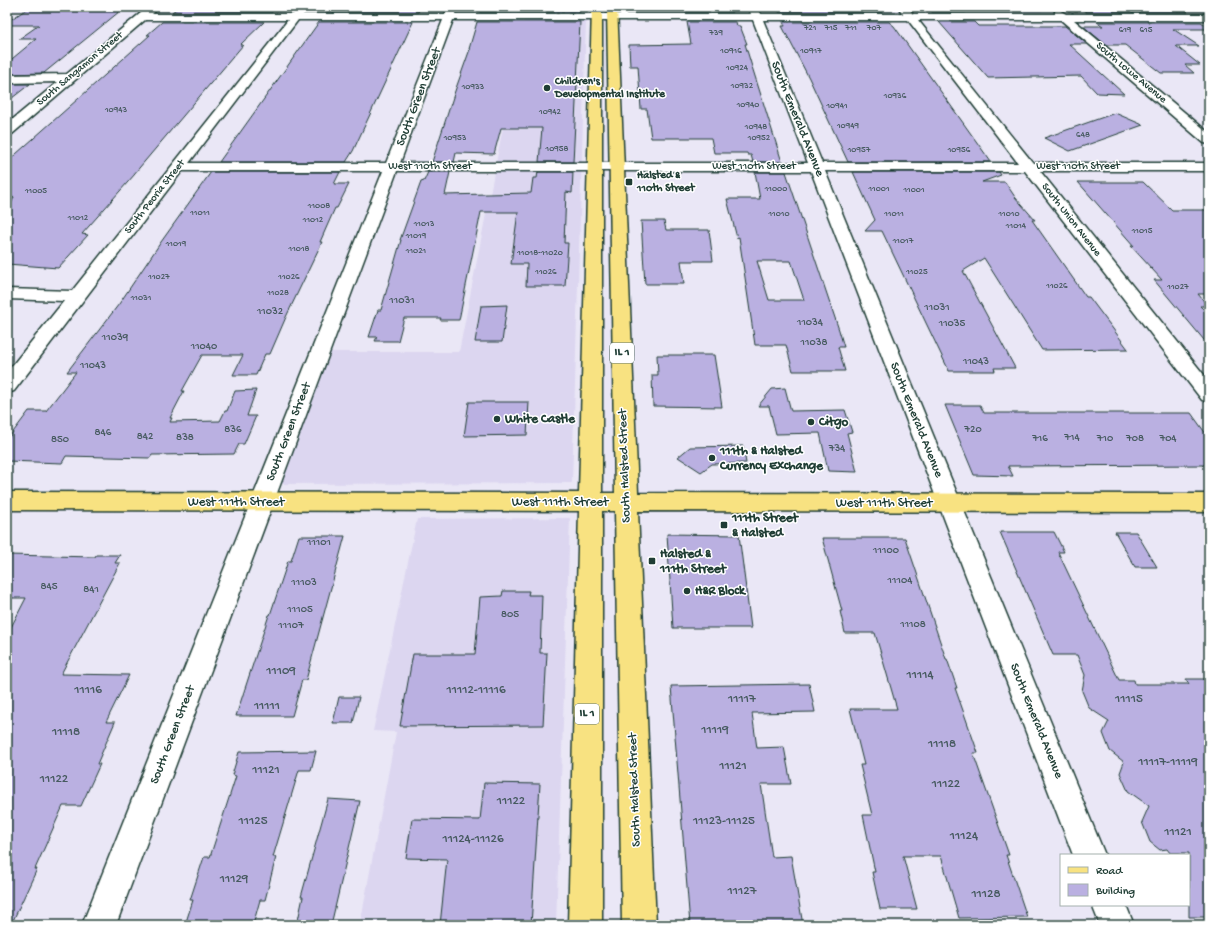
<svg xmlns="http://www.w3.org/2000/svg" width="1216" height="932" font-family="'Gochi Hand',sans-serif">
	<style>
		.built { fill: #dcd6f0 }
		.building { fill: #bab0e1; stroke: #1f3d34; fill-rule: evenodd }
		.lines { fill: none; stroke-linecap: round; stroke-linejoin: round }
		.minor-casing { stroke: #1f3d34; stroke-width: 3 }
		.major-casing { stroke: #1f3d34; stroke-width: 3 }
		.minor { fill: #fff; fill-rule: evenodd }
		.major { fill: #f8e281; fill-rule: evenodd }
		.poi-dot { fill: #1f3d34; stroke: #fff; stroke-width: 1.5 }
		.labels { text-anchor: middle; dominant-baseline: central; stroke-width: 3; stroke-linejoin: round; paint-order: stroke }
		.far-number-label { font-size: 9px; fill: #465a5f }
		.far-street-label { font-size: 11px; fill: #1f3d34; stroke: #fff }
		.far-poi-label { font-size: 11px; font-weight: bold; fill: #1f3d34; stroke: #fff; text-anchor: start }
		.number-label { font-size: 11px; fill: #465a5f }
		.shield { fill: #fff; stroke: #627771; stroke-width: 1 }
		.shield-label { font-size: 12px; font-weight: bold; fill: #1f3d34 }
		.street-label { font-size: 13px; fill: #1f3d34; stroke: #fff }
		.poi-label { font-size: 13px; font-weight: bold; fill: #1f3d34; stroke: #fff; text-anchor: start }
		.near-number-label { font-size: 13px; fill: #465a5f }
	</style>
	<rect width="100%" height="100%" fill="#eae7f6"/>
	<filter id="ink" filterUnits="userSpaceOnUse"><feTurbulence type="fractalNoise" baseFrequency=".025" numOctaves="2"/><feDisplacementMap in="SourceGraphic" scale="8" xChannelSelector="R" yChannelSelector="G"/><feConvolveMatrix kernelMatrix="1 2 1 2 8 2 1 2 1" color-interpolation-filters="sRGB"/></filter>
	<g filter="url(#ink)">
		<path class="built" d="M918 7H1038L1043 12H922Z
			M586 19 572 483 272 484 323 352H459L524 20Z
			M570 518 556 925H360L396 732 373 731 417 519Z"/>
		<path class="building" d="M30 7H125L44 73 7 74V63L36 39H19L39 25H7V22Z
			M179 7H276L272 12H172Z
			M330 7H421L418 12H326Z
			M482 7H580V12H480Z
			M684 7H730L732 12H685Z
			M777 7H876L882 12H779Z
			M927 7H961L966 12H932Z
			M1080 8H1181L1188 12H1086Z
			M162 22H264L240 45H243L134 174H135L82 234 88 235 58 268 7 264V213L14 197H7V162L150 35H147Z
			M319 22H413L353 151 346 162H219Z
			M477 22H580L573 162H539L542 128H501L494 154 456 153 454 162H432L455 91 470 49H469Z
			M687 22H736L737 26H740L747 44H745L753 70 782 162H753L751 155H748L747 153H714L711 138H651L647 109H641L638 66H630L629 45 691 44Z
			M783 22H889L894 26 991 162H848L809 78 782 26H785Z
			M939 22H974L978 26H1065L1087 44H1069L1124 94 1097 93 1081 76 988 78Z
			M1097 22H1201L1209 27V29H1173L1199 46H1176L1200 65H1185L1194 73H1161L1125 45H1106L1083 26H1103Z
			M7 84H30L7 102Z
			M1115 113 1143 125 1070 151 1044 138Z
			M211 172H340L334 184H349L337 208H335L320 242H322L286 317 270 354H265L256 375H233L243 355H202L182 391H184L170 418H172L170 422 220 421 225 411H227L235 391 256 390 247 416H256L244 444H239L234 454 152 455 150 458 66 456 62 463 7 461V440L29 411H46L76 372H67L119 304 161 242Z
			M428 172H450L445 195 531 193 533 178H537L538 172H573L572 193 566 192 564 243H568L565 286H526L527 264H511L518 212H481L459 320H440L441 318H404L398 341H375L377 337H369L378 310H381L401 240H400L421 182 424 181Z
			M755 172H786L839 330 844 347H838L845 371H793L786 345H755L739 237 737 238 727 199H760ZM757 261H791L804 300H769Z
			M853 172H999L1001 175 982 182H1005L1015 197 1035 220H1032L1086 297H1089L1128 349 1042 350 984 258 963 271 1015 368H994L995 371H949L882 231H865L875 220Z
			M1078 182H1143L1172 210H1209V294H1198L1208 306H1200L1209 315V346L1154 280H1162L1131 246H1134Z
			M641 221H664L666 230H709L713 261H681L684 284H645Z
			M507 305 502 342H475L481 306Z
			M657 355H714L722 407 653 406 652 375H658Z
			M785 388 791 411 845 410 852 432 847 433 857 472 828 471 820 433 776 434 769 406H758L772 389Z
			M469 402H529L527 435 464 436Z
			M945 405H980L984 413H1191L1209 438V465L1008 466 1013 476 974 475Z
			M743 446 746 463 712 464 701 472 678 457 690 447Z
			M1000 532H1054L1064 552H1058L1119 680H1134L1135 684H1189L1186 679H1209V917H1189V853H1170L1167 849 1160 850 1150 842 1142 822 1149 806 1128 791 1120 773 1124 762 1110 751 1103 733 1109 721 1089 708 1082 691 1085 675 1077 655H1053Z
			M1115 532H1136L1157 567H1135Z
			M667 534 739 535 751 628H673Z
			M299 536H345L306 680H302L292 716H236L269 615H270L288 561H291Z
			M822 538H905L946 659H947L957 688H955L978 753H973L1009 855H1006L1027 917 959 918 941 856H903L917 909H880L872 872H875L863 815H872L860 765H864L850 709H897L875 633H845L840 611H842Z
			M7 555 95 557 96 555H120L115 563H120L61 674 129 675 106 722H115L97 764H100L81 806H63L35 869H37L11 925H7V635L26 598H7Z
			M503 591H529L528 595H542L540 653H547L543 725 400 726 413 654H475L480 597 502 596Z
			M809 684 815 712 752 713 757 748 784 747 791 784H761L772 857 791 856 803 925H690L671 686Z
			M339 697H359L353 723H333Z
			M316 751 311 770H299L273 857H276L265 900H260L253 925H185L193 900H190L204 857H210L236 776 232 775 239 752Z
			M484 783 540 784 531 925H440L447 859 406 858 412 819 480 820Z
			M328 799 360 801 331 925H297L303 897H301Z"/>
		<g class="lines">
			<defs>
				<path id="minor" d="M148 7 158 8 152 14H293L297 8 301 7 306 10 303 14H445L448 7H458L455 14H751L748 7H758L761 14H903L900 10 905 7 909 8 913 14H1055V11L1059 10 1066 14H1209V20H1074L1209 133V144L1204 143 1061 20H918L1033 163H1209V171H1040L1209 381V402L1202 400 1025 171H825L1105 855H1073L811 171H397L116 925H82L383 171H182L14 391 7 393V372L64 301 7 299V289L72 291 288 20H145L12 134 7 135V124L58 82 7 83V75L67 74ZM298 20H443L386 163H189ZM453 20H753L808 163H400ZM763 20H908L1018 163H822Z
					M1092 905H1126L1134 925H1100Z"/>
				<path id="major" d="M592 7H602V493H615L607 7H617L638 493 1209 494V512L638 511 656 925H622L615 511H602V925H568L579 511 7 510V492L579 493Z"/>
			</defs>
			<use href="#minor" class="minor-casing"/>
			<use href="#major" class="major-casing"/>
			<use href="#minor" class="minor"/>
			<use href="#major" class="major"/>
		</g>
	</g>
	<g class="poi-dot">
		<circle cx="547" cy="88" r="4"/>
		<rect x="625" y="178" width="8" height="8" rx="2"/>
		<circle cx="497" cy="419" r="4"/>
		<circle cx="811" cy="422" r="4"/>
		<circle cx="712" cy="458" r="4"/>
		<rect x="720" y="521" width="8" height="8" rx="2"/>
		<rect x="648" y="557" width="8" height="8" rx="2"/>
		<circle cx="687" cy="591" r="4"/>
	</g>
	<g class="labels">
		<g class="far-number-label">
			<text x="810" y="28">721</text>
			<text x="831" y="28">715</text>
			<text x="851" y="28">711</text>
			<text x="874" y="28">707</text>
			<text x="1125" y="30">619</text>
			<text x="1146" y="30">615</text>
			<text x="716" y="33">739</text>
			<text x="731" y="51">10916</text>
			<text x="811" y="51">10917</text>
			<text x="737" y="68">10924</text>
			<text x="742" y="86">10932</text>
			<text x="473" y="87">10933</text>
			<text x="895" y="96">10936</text>
			<text x="748" y="105">10940</text>
			<text x="837" y="106">10941</text>
			<text x="116" y="110">10943</text>
			<text x="550" y="112">10942</text>
			<text x="848" y="126">10949</text>
			<text x="756" y="127">10948</text>
			<text x="1083" y="135">648</text>
			<text x="455" y="138">10953</text>
			<text x="759" y="138">10952</text>
			<text x="557" y="149">10958</text>
			<text x="859" y="150">10957</text>
			<text x="959" y="150">10956</text>
			<text x="776" y="189">11000</text>
			<text x="879" y="189">11001</text>
			<text x="914" y="190">11001</text>
			<text x="36" y="191">11005</text>
			<text x="319" y="206">11008</text>
			<text x="200" y="213">11011</text>
			<text x="779" y="214">11010</text>
			<text x="894" y="214">11011</text>
			<text x="1009" y="214">11010</text>
			<text x="78" y="218">11012</text>
			<text x="313" y="220">11012</text>
			<text x="424" y="224">11013</text>
			<text x="1016" y="226">11014</text>
			<text x="1142" y="231">11015</text>
			<text x="416" y="236">11019</text>
			<text x="903" y="241">11017</text>
			<text x="176" y="244">11019</text>
			<text x="299" y="249">11018</text>
			<text x="416" y="251">11021</text>
			<text x="540" y="253">11018-11020</text>
			<text x="546" y="272">11026</text>
			<text x="917" y="272">11025</text>
			<text x="159" y="277">11027</text>
			<text x="289" y="277">11026</text>
			<text x="1057" y="286">11026</text>
			<text x="1178" y="287">11027</text>
			<text x="278" y="293">11028</text>
			<text x="141" y="298">11031</text>
		</g>
		<g class="far-street-label">
			<text transform="translate(80 69) rotate(-40)">South Sangamon Street</text>
			<text transform="translate(1131 73) rotate(40)">South Lowe Avenue</text>
			<text x="430" y="167">West 110th Street</text>
			<text x="754" y="167">West 110th Street</text>
			<text x="1078" y="167">West 110th Street</text>
			<text transform="translate(155 197) rotate(-52)">South Peoria Street</text>
			<text transform="translate(1071 220) rotate(52)">South Union Avenue</text>
		</g>
		<g class="far-poi-label">
			<text x="555" y="82">Children's<tspan x="555" dy="13">Developmental Institute</tspan></text>
			<text x="637" y="176">Halsted &amp;<tspan x="637" dy="13">110th Street</tspan></text>
		</g>
		<g class="number-label">
			<text x="402" y="301">11031</text>
			<text x="937" y="308">11031</text>
			<text x="270" y="312">11032</text>
			<text x="810" y="323">11034</text>
			<text x="952" y="324">11035</text>
			<text x="115" y="338">11039</text>
			<text x="814" y="343">11038</text>
			<text x="204" y="347">11040</text>
			<text x="976" y="362">11043</text>
			<text x="93" y="366">11043</text>
			<text x="233" y="430">836</text>
			<text x="973" y="430">720</text>
			<text x="103" y="433">846</text>
			<text x="145" y="437">842</text>
			<text x="185" y="438">838</text>
			<text x="1072" y="438">714</text>
			<text x="1040" y="439">716</text>
			<text x="1105" y="439">710</text>
			<text x="1135" y="439">708</text>
			<text x="1168" y="439">704</text>
			<text x="60" y="440">850</text>
			<text x="837" y="449">734</text>
			<text x="319" y="543">11101</text>
			<text x="886" y="551">11100</text>
			<text x="900" y="581">11104</text>
			<text x="304" y="583">11103</text>
			<text x="49" y="587">845</text>
			<text x="91" y="590">841</text>
			<text x="300" y="610">11105</text>
			<text x="510" y="615">805</text>
			<text x="913" y="625">11108</text>
			<text x="291" y="626">11107</text>
		</g>
		<g class="shield">
			<rect x="610" y="343" width="24" height="20" rx="3"/>
			<rect x="575" y="704" width="24" height="20" rx="3"/>
		</g>
		<g class="shield-label">
			<text x="622" y="353">IL 1</text>
			<text x="587" y="714">IL 1</text>
		</g>
		<g class="street-label">
			<text transform="translate(419 97) rotate(-69)">South Green Street</text>
			<text transform="translate(797 119) rotate(68)">South Emerald Avenue</text>
			<text transform="translate(916 420) rotate(68)">South Emerald Avenue</text>
			<text transform="translate(289 432) rotate(-69)">South Green Street</text>
			<text transform="translate(625 466) rotate(-92)">South Halsted Street</text>
			<text x="236" y="502">West 111th Street</text>
			<text x="560" y="502">West 111th Street</text>
			<text x="884" y="503">West 111th Street</text>
			<text transform="translate(1036 721) rotate(68)">South Emerald Avenue</text>
			<text transform="translate(173 735) rotate(-69)">South Green Street</text>
			<text transform="translate(635 790) rotate(-92)">South Halsted Street</text>
		</g>
		<g class="poi-label">
			<text x="505" y="419">White Castle</text>
			<text x="819" y="422">Citgo</text>
			<text x="720" y="451">111th &amp; Halsted<tspan x="720" dy="15">Currency Exchange</tspan></text>
			<text x="732" y="518">111th Street<tspan x="732" dy="15">&amp; Halsted</tspan></text>
			<text x="660" y="554">Halsted &amp;<tspan x="660" dy="15">111th Street</tspan></text>
			<text x="695" y="591">H&amp;R Block</text>
		</g>
		<g class="near-number-label">
			<text x="281" y="671">11109</text>
			<text x="920" y="675">11114</text>
			<text x="88" y="690">11116</text>
			<text x="476" y="690">11112-11116</text>
			<text x="742" y="699">11117</text>
			<text x="1129" y="699">11115</text>
			<text x="267" y="706">11111</text>
			<text x="715" y="730">11119</text>
			<text x="66" y="732">11118</text>
			<text x="942" y="744">11118</text>
			<text x="1168" y="762">11117-11119</text>
			<text x="733" y="766">11121</text>
			<text x="266" y="770">11121</text>
			<text x="54" y="779">11122</text>
			<text x="946" y="784">11122</text>
			<text x="511" y="801">11122</text>
			<text x="253" y="821">11125</text>
			<text x="724" y="821">11123-11125</text>
			<text x="1178" y="832">11121</text>
			<text x="964" y="836">11124</text>
			<text x="473" y="839">11124-11126</text>
			<text x="234" y="879">11129</text>
			<text x="742" y="891">11127</text>
			<text x="986" y="894">11128</text>
		</g>
	</g>
	<rect width="1216" height="932" fill="none" stroke="#fff" stroke-width="24"/>
	<rect x="12" y="12" width="1192" height="908" fill="none" stroke="#1f3d34" stroke-width="1.5" filter="url(#ink)"/>
	<rect x="1060" y="854" width="130" height="52" fill="#ffffff" stroke="#a5b1ae"/>
	<rect x="1068" y="867" width="20" height="6" fill="#f8e281" stroke="#a5b1ae"/>
	<text x="1096" y="874" font-size="12" fill="#1f3d34">Road</text>
	<rect x="1068" y="884" width="20" height="12" fill="#bab0e1" stroke="#a5b1ae"/>
	<text x="1096" y="894" font-size="12" fill="#1f3d34">Building</text>
</svg>
